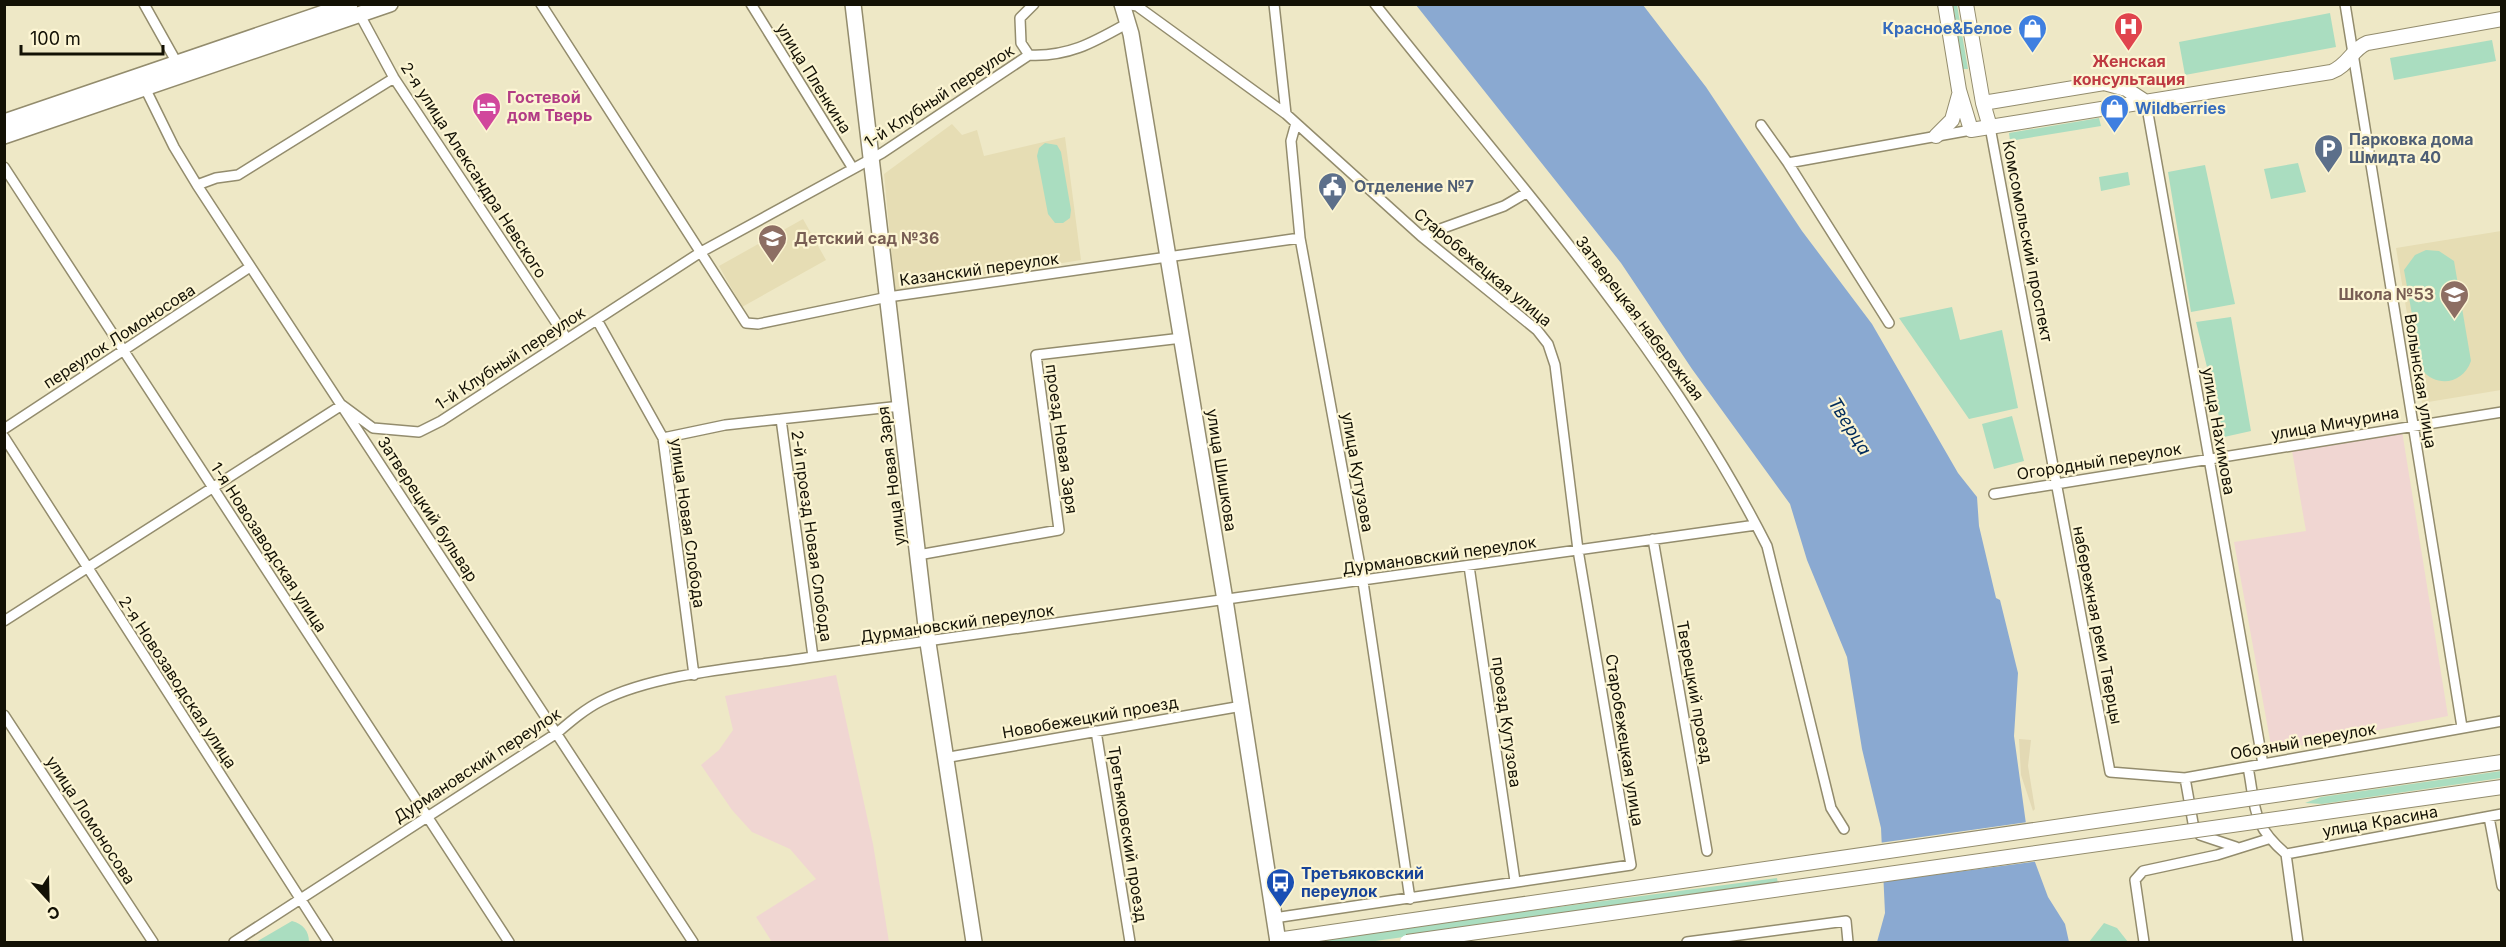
<svg xmlns="http://www.w3.org/2000/svg" width="2506" height="947" font-family="Inter,sans-serif">
	<style>
		.built { fill: #e6ddb4 }
		.industrial { fill: #f0d6d2 }
		.green { fill: #aaddc0 }
		.sand { fill: #e3d9b4 }
		.water { fill: #8aa9d1 }
		.pier { fill: #eee8c6 }
		.lines { fill: none; stroke-linecap: round; stroke-linejoin: round }
		.street-casing { stroke: #938c6d; stroke-width: 12 }
		.secondary-casing { stroke: #938c6d; stroke-width: 16 }
		.primary-casing { stroke: #938c6d; stroke-width: 18 }
		.street { stroke: #fff; stroke-width: 9 }
		.secondary { stroke: #fff; stroke-width: 14 }
		.primary { stroke: #fff; stroke-width: 15 }
		.secondary-bridge-casing { stroke: #938c6d; stroke-width: 16; stroke-linecap: butt }
		.secondary-bridge { stroke: #fff; stroke-width: 14 }
		.labels { text-anchor: middle; dominant-baseline: central; stroke-width: 4.5; stroke-linejoin: round; paint-order: stroke }
		.shop-label { font-size: 16px; font-weight: bold; fill: #366cbe; stroke: #fcf5d3; text-anchor: end }
		.health-label { font-size: 16px; font-weight: bold; fill: #be3a42; stroke: #fcf5d3 }
		.street-label { font-size: 16px; fill: #131105; stroke: #fcf5d3 }
		.hotel-label { font-size: 16px; font-weight: bold; fill: #b23c85; stroke: #fcf5d3; text-anchor: start }
		.service-label { font-size: 16px; font-weight: bold; fill: #4e5e75; stroke: #fcf5d3; text-anchor: start }
		.education-label { font-size: 16px; font-weight: bold; fill: #785e54; stroke: #fcf5d3; text-anchor: start }
		.transit-label { font-size: 16px; font-weight: bold; fill: #164399; stroke: #fcf5d3; text-anchor: start }
		.water-label { font-size: 18px; font-style: italic; fill: #002c5c; stroke: #fcf5d3 }
	</style>
	<rect width="100%" height="100%" fill="#eee8c6"/>
	<path class="built" d="M952 124 962 135 977 130 984 156 1065 137 1081 260 895 290 884 174Z
		M803 219 826 260 742 307 719 266Z
		M2501 231V390L2422 403 2396 248Z"/>
	<path class="industrial" d="M2402 431 2448 716 2272 751 2234 542 2306 531 2292 451Z
		M836 675 873 844 889 942H772L756 917 816 879 790 849 752 832 732 810 701 765 719 750 733 730 725 696Z"/>
	<path class="green" d="M1953 5H1957L1968 69H1963Z
		M2330 13 2336 47 2185 75 2179 42Z
		M2492 40 2496 61 2394 80 2390 58Z
		M2099 118 2101 126 2010 141 2009 133Z
		M1045 143 1057 145 1061 152 1071 210 1070 218 1063 223H1055L1048 214 1037 156 1039 148Z
		M2298 163 2306 192 2271 199 2264 169Z
		M2205 165 2235 304 2191 312 2168 172Z
		M2128 172 2130 185 2101 191 2099 177Z
		M2426 250 2439 251 2454 261 2471 361C2463 384 2437 388 2422 370L2404 270 2415 255Z
		M1952 307 1960 340 2002 330 2018 408 1969 419 1899 318Z
		M2231 317 2251 431 2224 437 2196 322Z
		M2012 416 2024 461 1994 469 1982 424Z
		M2501 771V778L2322 804 2305 803 2321 797Z
		M1777 878 1778 884 1368 942H1293Z
		M292 921C303 924 309 931 309 942H256Z
		M2104 923 2117 928 2128 942H2089Z"/>
	<path class="sand" d="M2019 739 2031 740 2028 766 2035 809 2033 811 2021 775Z"/>
	<path class="water" d="M1416 5H1643L1706 87 1802 231 1872 324 1958 473 1977 497 1979 526 1996 598 2000 600 2018 673 2014 736 2029 846 2048 897 2065 924 2069 942H1877L1885 913 1881 828 1862 749 1847 657 1807 560 1790 504 1692 369 1621 263Z"/>
	<path class="pier" d="M2028 822 2039 861 1880 882 1879 843Z"/>
	<g class="lines">
		<defs>
			<path id="street" d="M144 4 177 63
				M541 4 746 323 758 324 888 297 1300 238
				M751 4 852 167
				M1124 4 1137 6 1286 114 1421 236 1537 330 1548 344 1555 365 1578 550 1631 865 1274 918
				M1274 4 1286 114
				M1375 4C1513 179 1666 346 1767 546L1831 808 1844 829
				M2345 4 2462 727
				M360 15 394 78 567 339
				M1029 55 1021 43 1020 18 1034 4
				M145 88 174 147 197 185 693 942
				M2146 102 2263 764
				M1296 123 1291 141 1300 238 1363 582 1410 899
				M1761 125 1788 163 1889 323
				M1990 127 2110 772 2185 778 2502 721
				M1788 163 1971 130
				M4 167 509 942
				M197 185 216 178 238 175 394 78
				M1421 236 1504 206 1526 193
				M597 320 663 438 694 675
				M781 419 813 657
				M4 429 250 267
				M4 437 328 942
				M663 438 725 425 901 406
				M1994 494 2502 412
				M1653 539 1707 851
				M918 555 1059 530 1036 355 1182 338
				M1469 566 1515 881
				M4 621 342 405 373 428 419 432 441 421 701 252 882 153 1029 55C1069 57 1094 42 1128 23
				M4 715 153 942
				M1096 731 1130 942
				M944 758 1242 706
				M2248 767C2256 809 2251 824 2286 854
				M2185 778 2193 823 2200 835 2236 847
				M2489 817 2502 886
				M2286 854 2502 814
				M2286 854 2298 942
				M234 942 557 733C571 721 585 709 601 701 658 672 750 667 813 657L1756 525
				M1687 942 1846 921 1848 942
				M2144 942 2135 880 2143 871 2217 855 2268 839"/>
			<path id="secondary" d="M1945 4 1959 90 1971 130 2331 72C2348 66 2352 49 2367 43L2502 19
				M1966 4 1983 103 1990 127
				M1983 103 2104 83 2126 89 2146 102
				M1936 136 1952 120 1959 95
				M1277 940 1400 922"/>
			<path id="primary" d="M853 4 928 643 974 942
				M1122 4 1131 34 1225 600 1278 942
				M4 122 350 4
				M4 136 390 4"/>
		</defs>
		<use href="#street" class="street-casing"/>
		<use href="#secondary" class="secondary-casing"/>
		<use href="#primary" class="primary-casing"/>
		<use href="#street" class="street"/>
		<use href="#secondary" class="secondary"/>
		<use href="#primary" class="primary"/>
		<defs>
			<path id="secondary-bridge" d="M1400 922 2502 762
				M1407 942 2502 787"/>
		</defs>
		<use href="#secondary-bridge" class="secondary-bridge-casing"/>
		<use href="#secondary-bridge" class="secondary-bridge"/>
	</g>
	<defs>
		<symbol id="hospital-pin" viewBox="-11 -11 22 30"><path d="M0 17L-7.5 6A9.5 9.5 0 1 1 7.5 6Z" fill="#e0444e" stroke="#fcf5d3"/><path d="M-5-5h3v3.5h4V-5h3V5h-3V1.5h-4V5h-3Z" fill="#fff"/></symbol>
		<symbol id="shop-pin" viewBox="-11 -11 22 30"><path d="M0 17L-7.5 6A9.5 9.5 0 1 1 7.5 6Z" fill="#3f7fe0" stroke="#fcf5d3"/><path d="M-5-2.5h2.3a2.7 3.5 0 0 1 5.4 0H5L5.5 6h-11ZM-1.5-2.5h3a1.5 2.3 0 0 0-3 0Z" fill="#fff"/></symbol>
		<symbol id="hotel-pin" viewBox="-11 -11 22 30"><path d="M0 17L-7.5 6A9.5 9.5 0 1 1 7.5 6Z" fill="#d1479c" stroke="#fcf5d3"/><path d="M-6-4.5h1.5V1H6V5H4.5V3h-9V5H-6ZM-4 0a1.8 1.8 0 1 1 3.6 0ZM.5 0V-2.5h3Q6-2.5 6 0Z" fill="#fff"/></symbol>
		<symbol id="parking-pin" viewBox="-11 -11 22 30"><path d="M0 17L-7.5 6A9.5 9.5 0 1 1 7.5 6Z" fill="#5c6f8a" stroke="#fcf5d3"/><path d="M-3.5-5.5H1a3.5 3.5 0 0 1 0 7H-1V5.5H-3.5ZM-1-3.4V-.6H.8a1.4 1.4 0 0 0 0-2.8Z" fill="#fff"/></symbol>
		<symbol id="civic-pin" viewBox="-11 -11 22 30"><path d="M0 17L-7.5 6A9.5 9.5 0 1 1 7.5 6Z" fill="#5c6f8a" stroke="#fcf5d3"/><path d="M-.6-6.5H3V-4.5H.6V-3L4-1V1h2V6H-6V1h2V-1L-.6-3ZM-1.2 2.5V6h2.4V2.5Z" fill="#fff"/></symbol>
		<symbol id="school-pin" viewBox="-11 -11 22 30"><path d="M0 17L-7.5 6A9.5 9.5 0 1 1 7.5 6Z" fill="#8d6e63" stroke="#fcf5d3"/><path d="M0-5L7-2L0 1L-7-2ZM-4 1L0 2.5L4 1V4Q0 6-4 4Z" fill="#fff"/></symbol>
		<symbol id="bus-pin" viewBox="-11 -11 22 30"><path d="M0 17L-7.5 6A9.5 9.5 0 1 1 7.5 6Z" fill="#1a4fb4" stroke="#fcf5d3"/><path d="M-5-6H5V4H4V6H2V4H-2V6H-4V4H-5ZM-3.5-4V0h7V-4ZM-3.5 1.2v1.5H-2V1.2ZM2 1.2v1.5H3.5V1.2Z" fill="#fff"/></symbol>
	</defs>
	<g fill-rule="evenodd">
		<use href="#hospital-pin" x="2112" y="10" width="33" height="45"/>
		<use href="#shop-pin" x="2016" y="12" width="33" height="45"/>
		<use href="#hotel-pin" x="470" y="90" width="33" height="45"/>
		<use href="#shop-pin" x="2098" y="92" width="33" height="45"/>
		<use href="#parking-pin" x="2312" y="132" width="33" height="45"/>
		<use href="#civic-pin" x="1316" y="170" width="33" height="45"/>
		<use href="#school-pin" x="756" y="222" width="33" height="45"/>
		<use href="#school-pin" x="2438" y="278" width="33" height="45"/>
		<use href="#bus-pin" x="1264" y="866" width="33" height="45"/>
	</g>
	<g class="labels">
		<g class="shop-label">
			<text x="2012" y="28">Красное&amp;Белое</text>
			<text x="2135" y="108" text-anchor="start">Wildberries</text>
		</g>
		<g class="health-label">
			<text x="2129" y="61">Женская<tspan x="2129" dy="18">консультация</tspan></text>
		</g>
		<g class="street-label">
			<text transform="translate(814 78) rotate(58)">улица Пленкина</text>
			<text transform="translate(939 96) rotate(-33)">1-й Клубный переулок</text>
			<text transform="translate(474 170) rotate(57)">2-я улица Александра Невского</text>
			<text transform="translate(2028 241) rotate(79)">Комсомольский проспект</text>
			<text transform="translate(1483 267) rotate(40)">Старобежецкая улица</text>
			<text transform="translate(979 269) rotate(-8)">Казанский переулок</text>
			<text transform="translate(1640 318) rotate(53)">Затверецкая набережная</text>
			<text transform="translate(119 336) rotate(-33)">переулок Ломоносова</text>
			<text transform="translate(510 358) rotate(-33)">1-й Клубный переулок</text>
			<text transform="translate(2421 381) rotate(81)">Волынская улица</text>
			<text transform="translate(2335 423) rotate(-10)">улица Мичурина</text>
			<text transform="translate(2219 431) rotate(80)">улица Нахимова</text>
			<text transform="translate(1062 439) rotate(82)">проезд Новая Заря</text>
			<text transform="translate(2099 461) rotate(-9)">Огородный переулок</text>
			<text transform="translate(1222 470) rotate(81)">улица Шишкова</text>
			<text transform="translate(1358 472) rotate(80)">улица Кутузова</text>
			<text transform="translate(891 476) rotate(-97)">улица Новая Заря</text>
			<text transform="translate(428 509) rotate(57)">Затверецкий бульвар</text>
			<text transform="translate(688 523) rotate(82)">улица Новая Слобода</text>
			<text transform="translate(812 536) rotate(82)">2-й проезд Новая Слобода</text>
			<text transform="translate(269 547) rotate(57)">1-я Новозаводская улица</text>
			<text transform="translate(1439 555) rotate(-8)">Дурмановский переулок</text>
			<text transform="translate(957 623) rotate(-8)">Дурмановский переулок</text>
			<text transform="translate(2098 625) rotate(79)">набережная реки Тверцы</text>
			<text transform="translate(178 682) rotate(57)">2-я Новозаводская улица</text>
			<text transform="translate(1695 692) rotate(80)">Тверецкий проезд</text>
			<text transform="translate(1090 717) rotate(-10)">Новобежецкий проезд</text>
			<text transform="translate(1507 722) rotate(82)">проезд Кутузова</text>
			<text transform="translate(1625 740) rotate(81)">Старобежецкая улица</text>
			<text transform="translate(2303 741) rotate(-10)">Обозный переулок</text>
			<text transform="translate(477 765) rotate(-33)">Дурмановский переулок</text>
			<text transform="translate(91 820) rotate(57)">улица Ломоносова</text>
			<text transform="translate(2380 821) rotate(-10)">улица Красина</text>
			<text transform="translate(1128 834) rotate(81)">Третьяковский проезд</text>
		</g>
		<g class="hotel-label">
			<text x="507" y="97">Гостевой<tspan x="507" dy="18">дом Тверь</tspan></text>
		</g>
		<g class="service-label">
			<text x="2349" y="139">Парковка дома<tspan x="2349" dy="18">Шмидта 40</tspan></text>
			<text x="1354" y="186">Отделение №7</text>
		</g>
		<g class="education-label">
			<text x="794" y="238">Детский сад №36</text>
			<text x="2434" y="294" text-anchor="end">Школа №53</text>
		</g>
		<g class="transit-label">
			<text x="1301" y="873">Третьяковский<tspan x="1301" dy="18">переулок</tspan></text>
		</g>
		<g class="water-label">
			<text transform="translate(1850 426) rotate(58)">Тверца</text>
		</g>
	</g>
	<rect width="2506" height="947" fill="none" stroke="#131105" stroke-width="12"/>
	<g transform="translate(48 899) rotate(158)" stroke="#fcf5d3" stroke-width="4.5" paint-order="stroke">
	<path d="M0-4.5L10 22L0 15L-10 22Z" fill="#131105"/>
	<text y="-9" font-size="16" font-weight="bold" text-anchor="middle" fill="#131105">С</text>
	</g>
	<path d="M21 45v9h142v-9" fill="none" stroke="#131105" stroke-width="3"/>
	<text x="30" y="45" font-size="18" fill="#131105" stroke="#fcf5d3" stroke-width="4.5" paint-order="stroke">100 m</text>
</svg>
